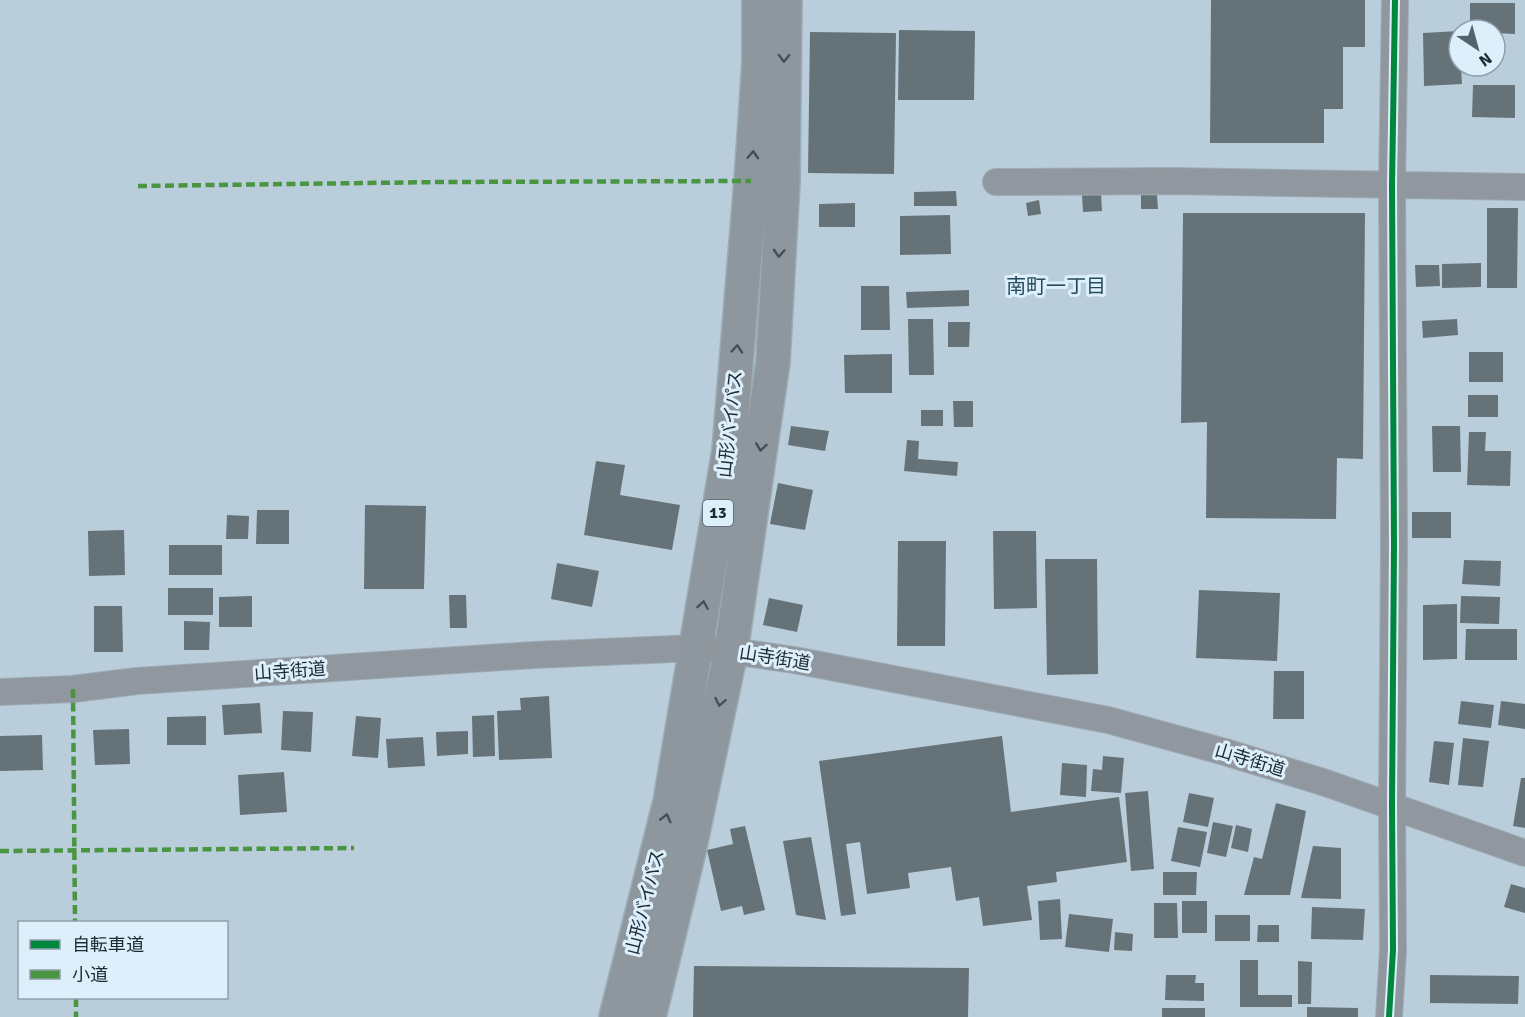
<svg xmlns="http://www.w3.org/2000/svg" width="1525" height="1017" font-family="Signika,'Noto Sans JP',sans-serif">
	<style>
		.building { fill: #657379 }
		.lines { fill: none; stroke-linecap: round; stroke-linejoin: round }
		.secondary-casing { stroke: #9cacb6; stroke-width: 28 }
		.highway-casing { stroke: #9cacb6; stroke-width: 36 }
		.secondary { stroke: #91979e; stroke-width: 26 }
		.highway { stroke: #8e979e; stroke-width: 33 }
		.quiet { stroke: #499542; stroke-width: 4.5; stroke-dasharray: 9 4.5; stroke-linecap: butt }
		.cycleway-casing { stroke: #dceffb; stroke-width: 10 }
		.cycleway { stroke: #00873e; stroke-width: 6 }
		.oneway { stroke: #435058 }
		.labels { text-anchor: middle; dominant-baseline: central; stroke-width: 6; stroke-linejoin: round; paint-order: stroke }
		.shield { fill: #dceffb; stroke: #55656f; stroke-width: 1.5 }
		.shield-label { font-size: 16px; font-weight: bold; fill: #1b2a33 }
		.street-label { font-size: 18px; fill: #1b2a33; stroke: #dceffb }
		.neighbourhood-label { font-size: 20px; fill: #284a5d; stroke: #dceffb }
	</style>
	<rect width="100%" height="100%" fill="#b9ceda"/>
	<path class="building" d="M1211 0H1365V47H1343V109H1324V143H1210Z
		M1470 3H1515V34L1495 33V30H1470Z
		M899 30 975 31 974 100H898Z
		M1459 31V66H1461L1462 84 1424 86 1423 33Z
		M810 32 896 33 894 174 808 173Z
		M1473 85H1515V118L1472 117Z
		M956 191 957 206H914V192Z
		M1101 193 1102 211 1083 212 1082 195Z
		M1141 195H1157L1158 209H1141Z
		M1039 200 1041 214 1028 216 1026 203Z
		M855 203V227H819V204Z
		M1487 208H1518L1517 288H1487Z
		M1183 213H1365L1363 459 1337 458 1336 519 1206 518 1207 422 1181 423Z
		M950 215 951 254 900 255V216Z
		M1481 263V287L1442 288V264Z
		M1415 265H1439L1440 286 1416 287Z
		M861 286H889L890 330H861Z
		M969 290V306L907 308 906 292Z
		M908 319H933L934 375H909Z
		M1457 319 1458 335 1423 338 1422 321Z
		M948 322H970L969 347H948Z
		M1469 352H1503V382H1469Z
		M892 354V393H845L844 355Z
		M1468 395H1498V417H1468Z
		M953 401H973V427H954Z
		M921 410H943V426H921Z
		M791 426 829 431 825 451 788 445Z
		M1432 426H1460L1461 472H1433Z
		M1469 432H1486L1485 451H1511L1510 486 1467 485Z
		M907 440 919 441 918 459 958 462 957 476 904 471Z
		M596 461 625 465 620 495 680 505 672 550 584 535Z
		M778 483 813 490 805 530 770 524Z
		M365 505 426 506 424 589H364Z
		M257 510H289V544H256Z
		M1412 512H1451V538H1412Z
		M227 515 249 516 248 539H226Z
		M124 530 125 575 89 576 88 531Z
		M993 531H1036L1037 608 994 609Z
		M898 541H946L945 646H897Z
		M169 545H222V575H169Z
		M1045 559H1097L1098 674 1047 675Z
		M1464 560 1501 561 1500 586 1462 584Z
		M557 563 599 571 592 607 551 599Z
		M168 588H213V615H168Z
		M1199 590 1280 593 1277 661 1196 658Z
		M449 595H466L467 628H450Z
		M252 596V627H219V597Z
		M1461 596 1500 597 1499 624 1460 623Z
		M769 598 803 605 797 632 763 625Z
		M1457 604V659L1423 660V605Z
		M94 606H122L123 652H94Z
		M184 621 210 622 209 650H184Z
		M1466 629H1517V660H1465Z
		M1274 671H1304V719H1273Z
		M549 696 552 758 499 760 497 711 521 710 520 698Z
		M1461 701 1494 705 1491 728 1458 724Z
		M1501 701 1525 704V729L1498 725Z
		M260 703 262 733 224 735 222 705Z
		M283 711 313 712 311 752 281 750Z
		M494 715 495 756 473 757 472 716Z
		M206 716V745H167V717Z
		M356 716 381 718 378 758 352 756Z
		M129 729 130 764 95 765 93 730Z
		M468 731V754L437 756 436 732Z
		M42 735 43 770 0 771V736Z
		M1002 736 1011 812 1119 797 1127 862 1056 872 1057 882 1027 886 1032 920 983 926 979 897 956 901 951 867 908 873 910 888 867 894 860 842 846 844 856 914 841 916 819 761Z
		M423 737 425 766 388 768 386 739Z
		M1463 738 1489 741 1483 787 1458 785Z
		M1434 741 1454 743 1449 785 1429 782Z
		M1103 756 1124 758 1121 793 1091 791 1093 769 1102 770Z
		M1062 763 1087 765 1086 797 1060 795Z
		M284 772 287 812 240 815 238 775Z
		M1521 778H1525V828L1513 826Z
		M1148 791 1154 869 1131 871 1125 793Z
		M1189 793 1214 798 1208 827 1183 822Z
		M1276 803 1306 811 1290 895H1244L1254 857 1262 859Z
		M1213 822 1233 826 1226 857 1207 853Z
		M1236 825 1252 829 1248 852 1231 848Z
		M745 826 765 910 744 915 742 906 721 911 707 850 733 844 730 829Z
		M1178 827 1207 832 1200 867 1171 861Z
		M811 837 826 920 796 915 783 841Z
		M1313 846 1341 848V899L1301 898Z
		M1163 872H1197L1196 895H1163Z
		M1511 884 1525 888V913L1504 907Z
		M1060 899 1062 939 1040 940 1038 901Z
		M1182 901H1207V933H1182Z
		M1154 903H1177L1178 938H1154Z
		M1312 907 1365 909 1363 940 1311 939Z
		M1069 914 1113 919 1109 952 1065 947Z
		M1215 915H1250V941H1215Z
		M1258 925H1279V942H1257Z
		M1115 932 1133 934 1132 951 1114 950Z
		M1240 960H1258V995H1292V1007H1240Z
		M1298 961 1312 962 1311 1004H1298Z
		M694 966 969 968 968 1017H693Z
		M1166 975H1196L1195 983H1204V1001L1165 1000Z
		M1430 975 1519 976 1518 1004 1430 1003Z
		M1307 1007 1358 1008V1017H1307Z
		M1162 1008H1205V1017H1162Z"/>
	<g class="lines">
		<defs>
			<path id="secondary" d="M996 182 1173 181 1525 187
				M0 692 73 689 137 681 534 655 696 648 731 651 794 660 1108 720 1225 752 1323 782 1525 853
				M1389 1017 1393 950 1392 806 1394 545 1392 185 1395 0"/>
			<path id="highway" d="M616 1017 670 802 729 450 751 181 759 62V0
				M649 1017 689 851 731 651 773 362 783 182 785 0"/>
		</defs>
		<use href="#secondary" class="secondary-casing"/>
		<use href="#highway" class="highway-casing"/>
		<use href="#secondary" class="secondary"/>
		<use href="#highway" class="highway"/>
		<path class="quiet" d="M138 186 442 182 751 181
			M73 689 75 922
			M0 851 354 848
			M76 998V1017"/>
		<defs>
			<path id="cycleway" d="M1389 1017 1393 950 1392 806 1394 545 1392 185 1395 0"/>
		</defs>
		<use href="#cycleway" class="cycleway-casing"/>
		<use href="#cycleway" class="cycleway"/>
	</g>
	<defs><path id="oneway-chevron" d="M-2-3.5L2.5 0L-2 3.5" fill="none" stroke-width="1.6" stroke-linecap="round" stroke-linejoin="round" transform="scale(1.5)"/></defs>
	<g class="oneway">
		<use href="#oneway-chevron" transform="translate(784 58) rotate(91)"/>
		<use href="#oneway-chevron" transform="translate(753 155) rotate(-87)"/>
		<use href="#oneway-chevron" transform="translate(779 253) rotate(93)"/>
		<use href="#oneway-chevron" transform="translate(737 349) rotate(-85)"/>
		<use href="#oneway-chevron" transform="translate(761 447) rotate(98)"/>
		<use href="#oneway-chevron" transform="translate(703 605) rotate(-81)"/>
		<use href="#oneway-chevron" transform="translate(720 702) rotate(102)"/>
		<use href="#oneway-chevron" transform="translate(666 818) rotate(-76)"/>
	</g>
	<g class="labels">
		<rect class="shield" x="703" y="500" width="30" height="26" rx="4.5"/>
		<g class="shield-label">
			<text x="718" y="513">13</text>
		</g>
		<g class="street-label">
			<text transform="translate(730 424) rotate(-84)">山形バイパス</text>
			<text transform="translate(775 658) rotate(9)">山寺街道</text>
			<text transform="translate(290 671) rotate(-4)">山寺街道</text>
			<text transform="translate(1250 760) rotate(17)">山寺街道</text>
			<text transform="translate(645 902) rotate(-76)">山形バイパス</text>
		</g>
		<g class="neighbourhood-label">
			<text x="1056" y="286">南町一丁目</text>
		</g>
	</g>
	<rect x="18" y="921" width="210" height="78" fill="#dceffb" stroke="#8fa0ab" stroke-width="1.5"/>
	<rect x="30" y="940" width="30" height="9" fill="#00873e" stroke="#8fa0ab" stroke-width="1.5"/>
	<text x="72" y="951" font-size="18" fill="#1b2a33">自転車道</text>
	<rect x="30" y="970" width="30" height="9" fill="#499542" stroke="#8fa0ab" stroke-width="1.5"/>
	<text x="72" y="981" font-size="18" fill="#1b2a33">小道</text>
	<g transform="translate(1477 48) rotate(144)"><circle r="28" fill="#dceffb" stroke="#8fa0ab" stroke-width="1.5"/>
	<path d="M0-4.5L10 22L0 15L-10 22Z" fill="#52636d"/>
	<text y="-9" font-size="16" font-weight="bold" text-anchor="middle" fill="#1b2a33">N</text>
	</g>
</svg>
